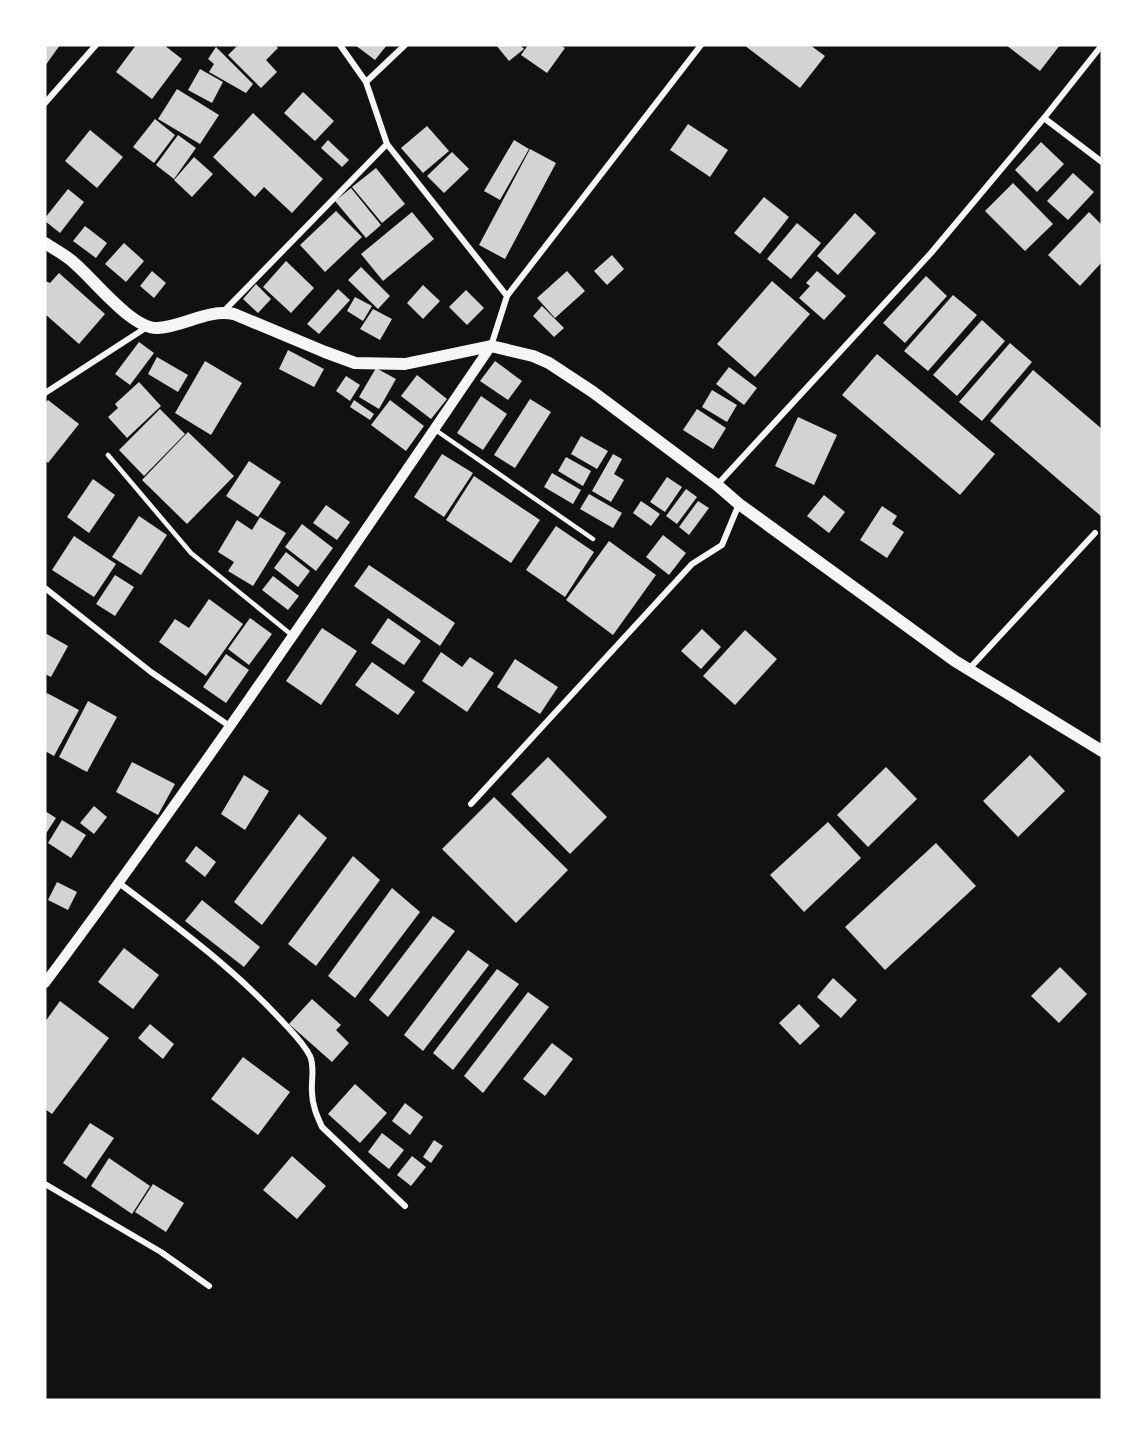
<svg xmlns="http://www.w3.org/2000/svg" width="1147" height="1445" font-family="'Work Sans',sans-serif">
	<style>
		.building { fill: #d3d3d3 }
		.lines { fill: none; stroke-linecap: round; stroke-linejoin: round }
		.service { stroke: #f5f5f5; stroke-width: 4.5 }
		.minor { stroke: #f5f5f5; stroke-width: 6 }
		.tertiary { stroke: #f5f5f5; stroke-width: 10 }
		.secondary { stroke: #f5f5f5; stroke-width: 12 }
	</style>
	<rect width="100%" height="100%" fill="#111"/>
	<path class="building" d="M45 45H60L45 66Z
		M136 45H164L182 59 152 99 116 72Z
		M238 45H275L278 48 266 60 277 72 261 88 228 55Z
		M355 45H387L375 60Z
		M496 45H520L524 49 509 61Z
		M528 45H560L565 48 547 73 521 55Z
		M744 45H810L825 56 800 88Z
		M1006 45H1060L1040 71Z
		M216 47 253 84 246 93 209 72 214 64 208 59Z
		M200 69 223 82 212 103 188 90Z
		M177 89 219 115 200 144 158 119Z
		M303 92 334 121 315 141 284 113Z
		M253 113 323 179 292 213 264 187 255 197 213 157Z
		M155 119 175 135 154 163 133 147Z
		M688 124 728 150 710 177 670 150Z
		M427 126 449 151 423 173 401 148Z
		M90 130 123 157 97 188 65 161Z
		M178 135 196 148 174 179 156 165Z
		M328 140 349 160 342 167 321 148Z
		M514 140 529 149 500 200 484 191Z
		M1041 142 1064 164 1037 192 1015 170Z
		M530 149 556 163 505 259 479 245Z
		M452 152 469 169 444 193 427 176Z
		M194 157 213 174 192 197 174 180Z
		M376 168 405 204 382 223 352 187Z
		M1073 173 1094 192 1068 220 1047 201Z
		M1013 183 1053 224 1025 251 985 211Z
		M351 188 381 225 366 238 335 201Z
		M68 189 84 202 60 233 45 221V218Z
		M764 197 789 217 760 254 734 233Z
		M336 211 362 237 325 272 300 245Z
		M412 212 434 239 383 281 361 254Z
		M1089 212 1102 225V262L1080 286 1048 255Z
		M855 213 876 233 838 275 817 256Z
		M797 223 821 243 791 279 767 259Z
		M85 226 107 243 96 258 73 241Z
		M124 243 144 261 126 282 105 264Z
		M612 255 624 269 607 285 594 271Z
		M286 261 314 288 291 313 263 287Z
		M361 267 390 296 378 309 348 280Z
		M152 271 166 283 154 298 140 286Z
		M567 271 585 291 555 318 537 298Z
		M817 271 846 296 824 320 799 298 810 286 806 283Z
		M59 273 105 314 79 344 45 314V281L50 283Z
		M926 276 947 296 905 343 883 323Z
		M772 281 810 314 755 377 717 344Z
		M256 284 271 299 258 313 243 299Z
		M423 285 440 301 423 319 407 303Z
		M338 289 350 300 319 334 307 324Z
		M466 290 484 308 467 325 449 307Z
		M953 295 977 315 928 371 904 351Z
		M355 297 372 306 363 321 347 311Z
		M542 306 564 328 554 337 533 316Z
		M373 309 392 319 380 340 360 329Z
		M982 320 1005 341 957 396 933 375Z
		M139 342 154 353 130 385 115 374Z
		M1010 343 1032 362 982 421 959 402Z
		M288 350 324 369 314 387 279 369Z
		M877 354 995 454 960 495 842 395Z
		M157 357 188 375 178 392 148 374Z
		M205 361 242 383 211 435 175 413Z
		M495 361 522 381 508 400 480 381Z
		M729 367 757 388 744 405 716 384Z
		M376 368 396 379 379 409 359 397Z
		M1033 370 1102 429V517L990 421Z
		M417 375 447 399 431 419 401 396Z
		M346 376 360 385 350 401 336 391Z
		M139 382 161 406 127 438 108 417 118 408 115 404Z
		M712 390 737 405 727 422 702 407Z
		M481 396 507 414 483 450 457 433Z
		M530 399 551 412 515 468 494 455Z
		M48 400 79 424 48 463 45 460V403Z
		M354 400 374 414 370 420 350 407Z
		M390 400 424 426 406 451 371 425Z
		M160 409 185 434 144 476 119 450Z
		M697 409 726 428 713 449 683 430Z
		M798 417 837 435 814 485 775 466Z
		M188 432 234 476 187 524 142 480Z
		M581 436 608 451 597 469 571 454Z
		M442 454 473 473 444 517 414 497Z
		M613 454 622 459 614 474 624 480 611 502 592 491Z
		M566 457 591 471 583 486 558 471Z
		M249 461 281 482 258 517 226 496Z
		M552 473 581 490 573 504 544 487Z
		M474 476 540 520 511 563 446 520Z
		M667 477 682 487 665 512 650 502Z
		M93 479 115 495 89 533 67 517Z
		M686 489 697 497 677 524 666 516Z
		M589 494 622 513 613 528 580 509Z
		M824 495 845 512 829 533 807 516Z
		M641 501 660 514 651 526 633 513Z
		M698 501 709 508 689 535 679 527Z
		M326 505 350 522 337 540 313 523Z
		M882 506 897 516 892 524 904 532 887 558 860 540Z
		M139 516 167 535 141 575 112 557Z
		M260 517 286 533 253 586 228 571 234 562 218 552 237 520 252 530Z
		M302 524 333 548 316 571 285 547Z
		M556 526 594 552 565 597 526 570Z
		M663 535 686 553 669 575 646 557Z
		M74 536 116 564 94 597 52 570Z
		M609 541 656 575 613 635 566 600Z
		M286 552 310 571 298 587 274 568Z
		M369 565 455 623 440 646 354 586Z
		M115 575 134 587 115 616 96 604Z
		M273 576 299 596 288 610 262 590Z
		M209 599 243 624 206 676 159 642 175 619 189 628Z
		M250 618 272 634 249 665 228 649Z
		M388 618 421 641 404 665 371 643Z
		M322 628 357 651 321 705 286 681Z
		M702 629 721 647 701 669 681 651Z
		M745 630 777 659 735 705 703 676Z
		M45 633 68 646 51 677 45 674Z
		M441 652 462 667 470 657 494 673 467 712 422 681Z
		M226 654 249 670 226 703 203 687Z
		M515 659 558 687 540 714 497 687Z
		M372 662 415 692 398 715 355 685Z
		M47 693 79 710 54 756 45 751V697Z
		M88 701 117 717 87 772 59 757Z
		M1030 755 1065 791 1018 837 983 801Z
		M548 757 607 817 570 854 511 794Z
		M132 762 175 784 158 815 116 792Z
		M886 767 917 799 868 847 837 815Z
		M244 775 269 791 245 830 221 814Z
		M494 797 568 870 516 923 442 849Z
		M94 806 107 817 94 834 80 823Z
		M45 811 56 818 45 835Z
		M299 814 327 838 262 925 234 902Z
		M62 820 86 835 71 858 48 843Z
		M828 822 861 858 804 912 770 875Z
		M936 843 976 886 885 970 845 927Z
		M196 846 216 862 205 877 185 861Z
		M353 856 380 880 316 966 288 944Z
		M57 882 77 892 68 910 48 900Z
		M392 888 420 912 355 998 328 976Z
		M202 900 260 947 244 967 185 921Z
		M433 916 455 931 388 1017 369 1000Z
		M124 948 159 975 133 1009 98 982Z
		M468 950 489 965 423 1051 404 1035Z
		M1060 967 1087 994 1059 1023 1031 996Z
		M497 969 519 984 453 1070 433 1053Z
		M833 978 857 1000 841 1018 817 997Z
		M528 992 549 1007 483 1093 464 1076Z
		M312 999 341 1025 336 1030 349 1043 332 1062 289 1024Z
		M60 1001 109 1038 52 1114 45 1109V1022Z
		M799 1004 820 1026 800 1045 779 1023Z
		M150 1024 174 1044 163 1059 138 1038Z
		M552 1043 573 1059 545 1096 523 1079Z
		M243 1057 290 1092 258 1135 211 1099Z
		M355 1084 387 1113 360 1143 328 1114Z
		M405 1103 423 1117 410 1135 392 1121Z
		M90 1123 114 1138 86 1179 63 1163Z
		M382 1133 404 1150 389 1169 368 1152Z
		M434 1140 443 1146 431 1163 423 1157Z
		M292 1156 326 1186 297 1219 263 1190Z
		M412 1156 426 1167 411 1186 397 1175Z
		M109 1158 150 1186 132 1214 91 1186Z
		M153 1184 184 1203 166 1232 135 1212Z"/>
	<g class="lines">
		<path class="service" d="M434 429 593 539
			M108 455 191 553 293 636"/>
		<path class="minor" d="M340 45 366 82 387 144 507 296
			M366 82 405 45
			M45 103 96 45
			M1044 118 1102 162
			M224 311 387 144
			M491 346 507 296 701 45
			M45 393 147 327
			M717 485 931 253 1044 118 1102 45
			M45 588 151 672 231 727
			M969 669 1095 533
			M471 804 692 564 722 545 739 504
			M119 883C176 926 233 968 281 1020 291 1031 303 1042 310 1056 315 1067 311 1080 312 1092 312 1105 317 1116 322 1127L405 1206
			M45 1184 161 1252 209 1286"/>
		<path class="tertiary" d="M45 983C200 775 345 560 491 346"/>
		<path class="secondary" d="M45 243C54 249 64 254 72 261 92 277 132 330 158 328 185 326 207 309 234 314L325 352 355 363 405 364 491 346 533 356 549 363 593 392 717 485 739 504 955 661 1102 751"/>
	</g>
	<rect width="1147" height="1445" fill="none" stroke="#ffffff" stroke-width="93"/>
</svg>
